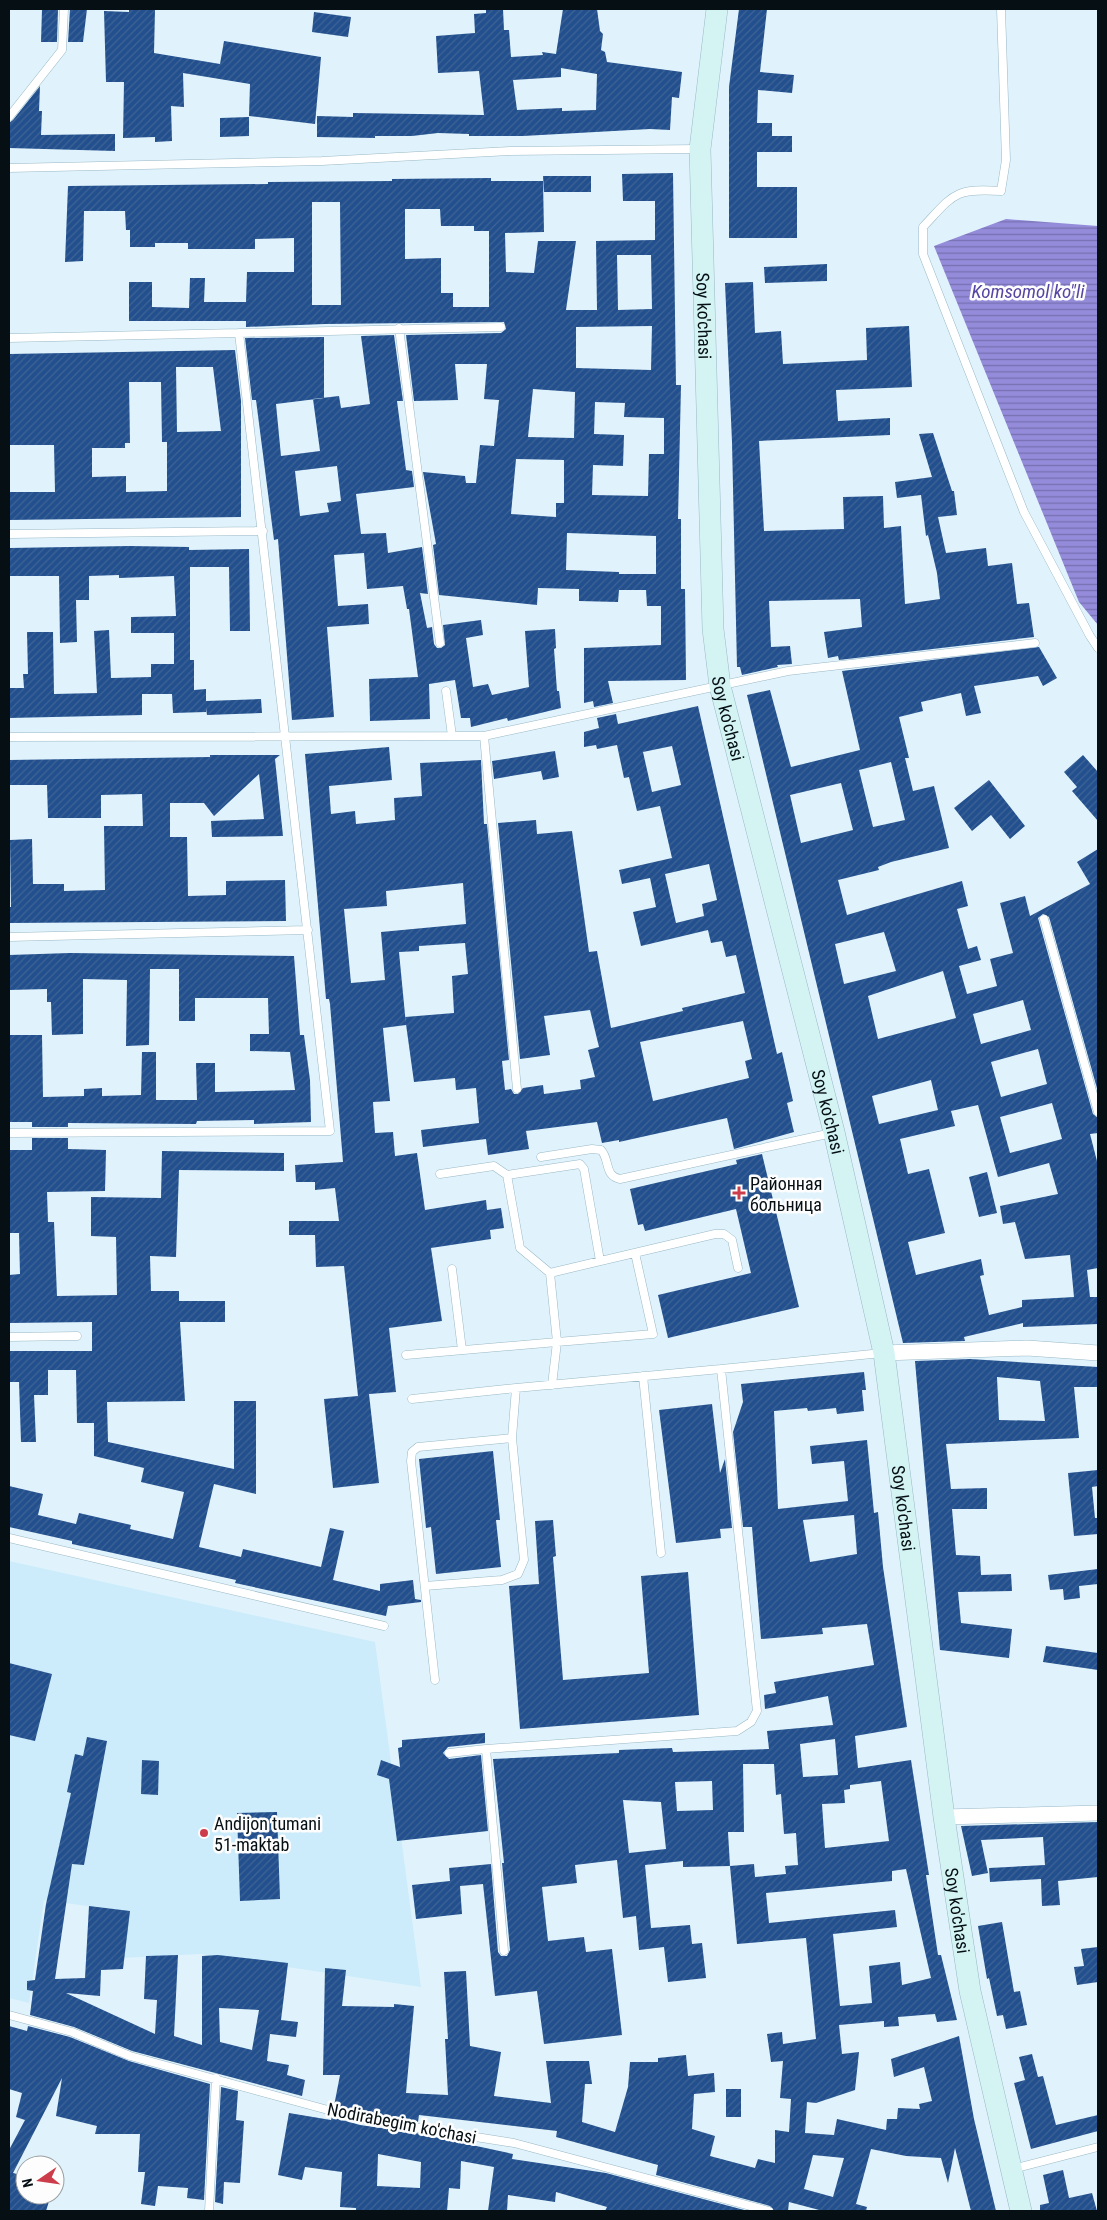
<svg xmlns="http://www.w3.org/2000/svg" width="1107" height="2220" font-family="'Roboto Condensed',sans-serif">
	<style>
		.built { fill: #ccecfb }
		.water { fill: url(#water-rules) }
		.building { fill: url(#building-hatch); fill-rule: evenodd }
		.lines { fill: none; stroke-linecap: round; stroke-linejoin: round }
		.service-casing { stroke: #99b8c6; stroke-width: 9 }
		.minor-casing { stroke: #99b8c6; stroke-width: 16 }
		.secondary-casing { stroke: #99b8c6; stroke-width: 22 }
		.service { stroke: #fff; stroke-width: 8 }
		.minor { stroke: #fff; stroke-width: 15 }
		.secondary { stroke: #d4f4f4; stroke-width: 21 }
		.poi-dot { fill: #cd3c4a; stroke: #fdfdfd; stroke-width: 2 }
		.labels { text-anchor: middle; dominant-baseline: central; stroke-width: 5; stroke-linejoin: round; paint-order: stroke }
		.street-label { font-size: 18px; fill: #050f14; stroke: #fdfdfd }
		.poi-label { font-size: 18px; fill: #050f14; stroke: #fdfdfd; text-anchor: start }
		.water-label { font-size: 19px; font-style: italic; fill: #5645a2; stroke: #fdfdfd }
	</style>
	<defs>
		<pattern id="water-rules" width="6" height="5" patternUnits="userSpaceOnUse" patternTransform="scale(1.25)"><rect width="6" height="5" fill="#948bda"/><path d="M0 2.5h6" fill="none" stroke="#7770b0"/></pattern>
		<pattern id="building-hatch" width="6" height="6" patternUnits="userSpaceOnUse" patternTransform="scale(1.25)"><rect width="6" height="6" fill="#224f8d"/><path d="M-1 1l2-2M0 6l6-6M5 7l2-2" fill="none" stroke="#3f6496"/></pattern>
	</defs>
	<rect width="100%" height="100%" fill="#e0f3fc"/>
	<path class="built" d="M9 1561 375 1642 421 1987 200 1954 103 1959 108 1909 44 1900 29 2003 9 1998Z"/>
	<path class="water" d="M1006 219 1098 226V625L1079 602 934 246Z"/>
	<path class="building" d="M42 9H58L57 42H41Z
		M70 9H87L83 42H68Z
		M129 9 155 10 154 53 220 64 224 41 321 57 315 124 249 116 250 84 183 73 184 107 171 106 172 141 155 142V137L123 138 124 82H106L104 11 129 12Z
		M486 9H503L504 30H509L511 57 543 55 542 52 556 54 563 9H597L600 31 603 34 601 50 605 52 607 62 682 72 679 98 672 97 670 130 650 129 523 136H469V134L438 133 412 136H375V138L317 137V116L353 117V113L484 115 479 71 438 73 436 36 475 33 474 14 486 13ZM561 68 597 74 596 110 562 111V108L517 110 513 80 561 77Z
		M739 9H767L760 72 794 75 792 93 758 90 757 123H772V136H792V152H757V187H797V238H729V87Z
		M314 12 351 17 348 37 312 32Z
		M40 86 39 111H42L41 135 115 134V151L9 148V123L13 120Z
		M249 117V136L220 137V118Z
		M673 173 676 385H681L678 519H681V589H685L686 680 608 681 613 703 594 707 593 701 584 703V648L661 645V606H647L646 590H619L618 602 579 601V589L538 588 537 605 439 595 433 545 436 544 423 472 465 476 466 483H476L480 445 494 446 499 400 484 399 487 364H455L458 400 414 401 406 335 501 333 506 329 504 322 325 324 246 327V321H129V282H152V307L189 308 190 278H205L204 302H246L247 272H294V238L255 239V249H188V243H155V247H130V230H126L125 211H84L83 261 65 262 68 186 268 184V182L392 181V179L491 178V181H543L544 232 505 233 506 272 534 273 538 241H576L566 310H597L596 241 655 240V201H623L622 174ZM312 202H340L341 305H312ZM405 209H440L441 226H474V231H489V307H453V293H441V258L405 259ZM617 255H651L652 309 618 310ZM652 326 651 370 576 368V327ZM533 389 575 392 574 438 528 437ZM595 402 625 403 624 417 664 418V454H649L648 496 592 495 593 465 623 466 624 435 594 434ZM516 459 564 460V503H556V517L511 514ZM567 533 656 536V574H619V572L566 570Z
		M543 176H591V192H544Z
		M827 264V281L765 283 764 267Z
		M753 282 755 333 781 331 783 364 867 360 866 328 909 326 911 367 912 387 836 390 838 421 890 418V435L759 441 764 531 844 529 843 497 883 496 884 528 901 526 905 604 940 599 937 573 928 535 926 536 921 495 897 498 895 482 932 477 919 434 933 433 952 491H954L957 515 938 517 946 553 986 548 988 566 1012 563 1017 604 1029 603 1034 637 839 660 838 656 828 658 824 632 862 627 860 599 769 601 771 647 790 646 792 664 777 665 778 667 742 675 740 667H737L732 442 725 283Z
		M394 335 403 401H397L406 470 412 471 414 487 356 494 361 534 386 533 388 553 422 547 428 594 420 593 427 628 432 627 434 644 437 648H441L445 645 443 625 481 620 483 635 466 638 473 687 488 684 492 695 529 687 525 631 555 629 556 648 554 649 557 691H559L561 708 508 721 507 718 471 727 470 718H461L455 680 429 684 430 719 370 721 369 679 418 677 409 609H407L403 586 367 589 364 553 334 555 338 606 368 604 369 624 327 627 334 717 292 720 278 539 274 540 256 400H252L245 338 324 337V398L276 404 281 456 320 451 313 399 339 396 341 408 370 404 361 336ZM337 466 341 501 327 503 329 512 300 516 295 471Z
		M235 350 241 401V517L9 520V492H55L54 445H9V354ZM176 367H213L221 431 177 432ZM129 382H161L162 442H167V491L126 492V476L92 477V448H125V443H130Z
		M130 546 189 547V550L249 549 250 631H230L229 567H190V660H194V690L206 689V701L261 699 262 713 207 715 206 708V712L173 713 172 694H142V715L9 718V688H24L23 674H28L27 632H53L54 694 97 693 94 631 109 630 111 678 151 677V664H174V633H131V617L176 616 174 576 119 578V575L89 576V600H76L77 642 60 643 59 576H9V548Z
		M1039 647 1057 678 1043 686 1038 676 974 686 981 713 966 716 961 693 921 702 923 711 899 717 909 758H905L913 791 934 786 949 848 891 862 878 867 879 870 838 880 847 915 962 881 968 906 957 909 968 949 977 946 981 960 959 966 967 994 997 986 990 959 1013 953 1000 903 1025 896 1030 916 1090 884 1077 862 1098 849V1092L1049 917 1043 914 1038 918 1093 1114 1098 1118V1133L1090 1134 1098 1165V1268L1087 1270 1090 1297H1098V1324L1023 1327V1323L964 1337 965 1341 903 1343 747 695 770 690 791 767 860 750 842 671ZM891 762 905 820 873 827 859 770ZM841 783 853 830 801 843 790 795ZM884 932 896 971 844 984 835 944ZM943 971 956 1018 878 1039 868 996ZM1023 1000 1031 1030 981 1044 973 1014ZM1038 1049 1047 1084 1001 1097 991 1062ZM931 1080 938 1110 879 1124 872 1096ZM1052 1103 1062 1139 1010 1153 1000 1117ZM978 1105 998 1177 1049 1163 1058 1194 1000 1206 1003 1224 1015 1222 1025 1259 1070 1255 1074 1297 1022 1300V1307L989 1315 980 1276 984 1275 981 1259 916 1275 908 1242 945 1233 929 1169 908 1174 900 1139 955 1126 951 1111Z
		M698 706 777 1054 782 1052 793 1101 787 1103 794 1132 734 1149 727 1118 619 1142V1140L602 1143 597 1122 526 1131 529 1149 488 1155 486 1139 423 1147 421 1130 479 1123 476 1088 456 1090 455 1078 414 1082 405 1017 454 1013 452 976 468 974 465 943 419 946V951L399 952 406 1025 383 1028 390 1101 373 1102 375 1133 393 1132 395 1156 417 1153 425 1210 486 1200 487 1210 501 1208 504 1228 490 1230 491 1239 431 1248 442 1321 389 1328 396 1392 369 1394 379 1483 333 1488 324 1399 358 1396 344 1266 316 1267 315 1235H289V1221H339L335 1188 315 1190V1182H296L295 1165 343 1162 330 1004 329 999H326L305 754 389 747 392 780 329 786 331 814 355 811 356 824 395 820 394 798 422 796 420 763 481 760 484 824H487L509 1060 502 1061 505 1090 511 1089 514 1094H518L523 1088 543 1085 544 1094 581 1089 580 1080 595 1077 588 1050 599 1047 590 1010 544 1016 550 1055 520 1059 498 823 536 820 537 834 572 831 589 952 597 951 611 1028 683 1011 682 1008 745 993 736 955 726 957 722 941 711 943 708 930 641 946 633 912 656 907 650 878 622 884 619 870 672 858 660 806 637 811 629 777 624 778 617 745 597 749 596 745 584 747V732L599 728 597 718 616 714 618 724ZM672 746 681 785 652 792 643 752ZM709 864 717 900 702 904 704 916 676 923 665 874ZM463 883 466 924 381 932 385 980 351 983 344 909 387 906 386 891ZM743 1021 752 1059 745 1061 749 1078 653 1101 640 1042Z
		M555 751 559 777 543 780 541 771 494 779 492 761Z
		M210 755H280L275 759 283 836 212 837 211 821 264 819 259 774 214 816 204 803H170V837H187L188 896 226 895V881L285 880 286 921 9 923V907H11L10 840 32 839 33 884H64V891L105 890 104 826H143L142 794 101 795V818H48L47 785H9V760L210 757Z
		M1083 755 1098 772V821L1072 791 1077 787 1064 772Z
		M989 780 1025 826 1010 839 991 815 972 831 954 808Z
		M70 953 294 956 300 1035H304L310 1080 311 1122 254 1124V1120L197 1121 196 1124 68 1123V1127H32V1122H9V1035H42L43 1097 84 1096V1089L102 1088V1096L141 1095 142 1052H156V1100H197L196 1063H215V1092L295 1090 290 1052 250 1051V1034H269L268 998H195V1021H179V969H150L149 1045 126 1046 127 980 83 979V1034L52 1035 51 1002H47V989L9 990V955Z
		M32 1138H68V1149L106 1150 105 1191 47 1192 48 1222H54L57 1296 117 1295 116 1237 91 1236V1197L161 1198 162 1151 284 1153V1171L179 1170 176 1257 150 1256 151 1291H179V1301H225V1322H180L185 1401 107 1402 108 1442 234 1469V1401H256V1494L214 1484 199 1547 241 1557 243 1549 321 1567 330 1528 344 1531 333 1580 380 1591V1584L413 1580 415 1599 421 1600V1602L388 1606 386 1616 235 1583 236 1580 72 1544V1541L9 1527V1486L43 1494 38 1515 76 1524 79 1513 131 1525 130 1529 173 1539 184 1492 141 1482 144 1468 94 1456V1423H77L76 1370H48V1395H34L36 1442H21L19 1382H9V1351H92V1322L9 1323V1275L20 1274 19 1233H9V1150H32Z
		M762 1154 799 1307 668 1338 658 1295 751 1273 736 1209 645 1231 643 1224 638 1225 630 1189 737 1164 736 1160Z
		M987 1172 997 1213 979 1217 969 1177Z
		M970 1359 1098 1367V1387H1074L1079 1438 946 1444 951 1489 987 1488V1509H952L956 1555 980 1556 981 1575 1011 1574 1012 1591 958 1592 961 1623 1012 1629 1009 1658 940 1650 915 1361ZM997 1377 1040 1381 1045 1421 999 1420Z
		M864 1372 866 1390H862L864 1411 837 1414 836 1408 808 1411 807 1408 774 1411 778 1509 848 1501 844 1461 812 1464 810 1446 867 1440 874 1513 878 1512 883 1567 907 1727 855 1736 858 1768 911 1760 929 1875H926L938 1955H941L957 2020 937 2022 935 2014 898 2017 899 2026 884 2027V2021L839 2025 842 2054 859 2052 855 2090 816 2103 807 2102 805 2133 834 2135 837 2119 886 2130 887 2119H897L898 2108 920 2109 919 2104 932 2101 924 2067 894 2077 891 2059 959 2036 974 2119 996 2211H971L955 2148 948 2183 941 2158 906 2156 871 2149 856 2204 867 2207 866 2211H823L789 2202 788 2211H774L770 2206 656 2175 658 2165 556 2137 557 2131 419 2115 418 2122 362 2113 334 2106 340 2075H323L325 1968 346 1970 342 2006 394 2007V2004L414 2006 406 2093 448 2095 445 2039H448L444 1972 466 1971 470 2046 501 2052 494 2096 551 2103 546 2061H589L592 2084H585L582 2122 615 2132 628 2087 630 2062H658V2058L686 2055 688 2076 714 2073 715 2092 694 2094 692 2129 715 2136 710 2156 755 2168 758 2159 775 2163V2130L789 2132 791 2099 780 2098 783 2061 771 2062 767 2034 782 2032 783 2044 816 2039 806 1938 737 1944 730 1866 683 1867V1861L645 1865 651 1928 690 1925 692 1944 702 1943 706 1978 668 1982 664 1947 639 1950 636 1916 623 1918 617 1860 575 1865 577 1883 542 1887 548 1941 584 1937 586 1952 612 1949 622 2035 544 2044 537 1991 495 1996 483 1884 460 1886 462 1914 416 1919 412 1885 450 1881 449 1868 491 1864 498 1952 501 1956H507L510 1950 502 1863H504L493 1759 619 1753V1750L672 1748 673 1752 769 1749 767 1731 833 1725 828 1696 765 1709 764 1695 776 1693 774 1682 874 1665 867 1624 822 1628 823 1634 761 1639 752 1527H743L733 1432 743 1402 741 1384ZM854 1515 857 1554 810 1562 803 1520ZM835 1739 838 1775 803 1777 800 1744ZM743 1764H774L776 1795 781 1794 784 1834 796 1833 798 1865 785 1866 786 1874 755 1877 754 1864 730 1866 728 1832H744ZM712 1781 713 1810 677 1811 675 1782ZM881 1781 889 1841 825 1848 822 1804 845 1803 844 1790 850 1789V1785ZM623 1800 661 1802 666 1849 629 1853ZM906 1869 931 1978 902 1985 900 1962 869 1966 872 2003 840 2006 833 1934 897 1927 895 1910 769 1923 766 1893 892 1881V1871ZM813 2155 844 2158 833 2197 804 2189Z
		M712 1404 720 1473 725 1459 732 1528 720 1529 721 1538 676 1543 659 1410Z
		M493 1451 500 1520H496L501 1567 436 1574 431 1527 426 1528 419 1459Z
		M1098 1470V1486L1092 1487 1095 1518H1098V1534L1074 1536 1068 1473Z
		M553 1520 556 1556 553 1557 563 1680 649 1673 641 1576 688 1572 699 1715 520 1729 509 1586 539 1584 535 1521Z
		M1098 1569V1584L1079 1586 1080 1598 1064 1600 1063 1589 1050 1590 1048 1575Z
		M1046 1646 1098 1653V1670L1043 1662Z
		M9 1663 52 1674 35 1741 9 1735Z
		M485 1733V1743L448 1747 443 1753 449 1759 481 1755 488 1831 397 1841 389 1779 377 1775 381 1760 400 1767 398 1748 402 1747V1740Z
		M87 1737 107 1741 84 1865 72 1864 55 1979 85 1978 89 1906 130 1911 123 1969 101 1970 100 1996 66 1993 155 2034 157 2000 144 1999 146 1956 178 1955 174 2036 202 2045V1956L218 1955 288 1963 281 2020 298 2022 296 2037 270 2034 267 2061 289 2065 287 2075 305 2080 302 2096 132 2051 74 2027 30 2015 33 1991 27 1990V1981L35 1980 46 1904 71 1793 67 1792 75 1754 83 1756ZM219 2008 259 2010 252 2050 220 2042Z
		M142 1760 159 1761 158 1795 141 1794Z
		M277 1812 280 1899 240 1901 237 1813Z
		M1098 1822V1877L1058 1881 1060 1905 1042 1906 1041 1879 990 1882 989 1868 1045 1865 1043 1837 981 1840 988 1873 972 1876 961 1826Z
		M1002 1922 1014 1992 1020 1991 1027 2025 1006 2029 1003 2015 997 2016 989 1978 987 1979 978 1926Z
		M1098 1947V1982L1077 1985 1074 1967 1084 1966 1081 1949Z
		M9 2026 27 2031 28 2026 70 2037 129 2061 210 2084 204 2200 187 2198 188 2188 158 2186 155 2206 141 2204 145 2172H138L140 2134H95L97 2126 56 2116 62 2078 13 2173 25 2176V2195H51L46 2211H9V2150L25 2120 16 2117 22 2093 9 2089Z
		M1032 2054 1038 2077 1043 2076 1056 2125 1098 2115V2131L1031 2149 1014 2083 1025 2080 1019 2057Z
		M221 2087 238 2091 236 2120 244 2121 240 2183 224 2182 223 2204 215 2202Z
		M726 2089H741V2117H726Z
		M289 2113 331 2120 332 2117 360 2125 416 2133 513 2154 512 2159 606 2173 748 2211H605L607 2207 556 2192 555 2202 508 2195 507 2211H488L494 2167 461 2161 460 2189 449 2188 447 2211H356V2208L340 2207 342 2172 305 2167 302 2180 278 2175ZM378 2154 421 2162 420 2188 377 2186Z
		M1063 2170 1069 2198 1092 2193 1097 2211H1040V2205L1049 2203 1043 2175Z"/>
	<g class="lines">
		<defs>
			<path id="service" d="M1001 9 1006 160 1001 191C954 188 954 194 923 227V254L1024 512 1090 636 1098 648
				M9 117 62 50 64 9
				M9 168 322 161 510 151 698 149
				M399 328 440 643
				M239 333 501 327
				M9 338 239 333 330 1131 9 1133
				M9 534 263 531
				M446 691 452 736H484L788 671 1035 643
				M484 736 517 1089
				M9 737 452 736
				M1044 919 1098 1112
				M9 937 308 930
				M541 1157 592 1149 601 1150C610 1159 604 1176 620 1179L832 1133
				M440 1174 494 1166 507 1175
				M635 1253 653 1334 557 1342 550 1273 715 1234H724L732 1240 738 1268
				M452 1269 462 1350
				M550 1273 520 1248 507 1175 580 1164 584 1169 600 1261
				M9 1337 77 1336
				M406 1355 557 1342 552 1385
				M643 1376 661 1553
				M412 1399 516 1388
				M9 1538 384 1626
				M425 1586 502 1580 518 1574 524 1560 512 1438 516 1388 721 1369
				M435 1680 411 1461 412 1452 418 1447 512 1438
				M449 1753 486 1749
				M504 1951 486 1749 737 1731 751 1722 757 1711 721 1369 882 1353
				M9 2015 72 2032 130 2056 361 2119 514 2143 769 2211
				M1013 2169 1098 2147
				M209 2211 216 2078"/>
			<path id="minor" d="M884 1353 1027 1348 1098 1353
				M944 1817 1098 1813"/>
			<g id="secondary">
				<path id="s1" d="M717 9 700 149 713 629 720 686 834 1132 884 1353 944 1817 970 1991 1021 2211"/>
			</g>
		</defs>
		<use href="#service" class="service-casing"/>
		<use href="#minor" class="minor-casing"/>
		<use href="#secondary" class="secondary-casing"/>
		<use href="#service" class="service"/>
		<use href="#minor" class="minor"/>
		<use href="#secondary" class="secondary"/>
	</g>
	<g class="poi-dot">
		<path d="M736.5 1185.5h5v5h5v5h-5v5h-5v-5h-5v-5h5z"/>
		<circle cx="204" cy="1833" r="5"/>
	</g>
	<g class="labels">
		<g class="street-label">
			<text stroke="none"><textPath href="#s1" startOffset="308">Soy ko'chasi</textPath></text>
			<text stroke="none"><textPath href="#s1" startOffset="712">Soy ko'chasi</textPath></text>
			<text stroke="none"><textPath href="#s1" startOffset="1118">Soy ko'chasi</textPath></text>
			<text stroke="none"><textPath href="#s1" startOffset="1522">Soy ko'chasi</textPath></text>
			<text stroke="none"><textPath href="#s1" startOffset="1928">Soy ko'chasi</textPath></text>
			<text transform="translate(402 2123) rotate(11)">Nodirabegim ko'chasi</text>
		</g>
		<g class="poi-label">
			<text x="750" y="1183">Районная<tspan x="750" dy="21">больница</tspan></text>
			<text x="214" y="1823">Andijon tumani<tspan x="214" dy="21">51-maktab</tspan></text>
		</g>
		<g class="water-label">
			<text x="1028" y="291">Komsomol ko"li</text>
		</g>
	</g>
	<rect width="1107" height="2220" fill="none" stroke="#050f14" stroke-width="20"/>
	<g transform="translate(40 2180) rotate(257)"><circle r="24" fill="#fdfdfd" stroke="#9a9ea0"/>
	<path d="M0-4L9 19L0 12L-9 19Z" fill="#cd3c4a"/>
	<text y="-8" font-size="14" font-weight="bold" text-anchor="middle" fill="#050f14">N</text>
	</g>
</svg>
